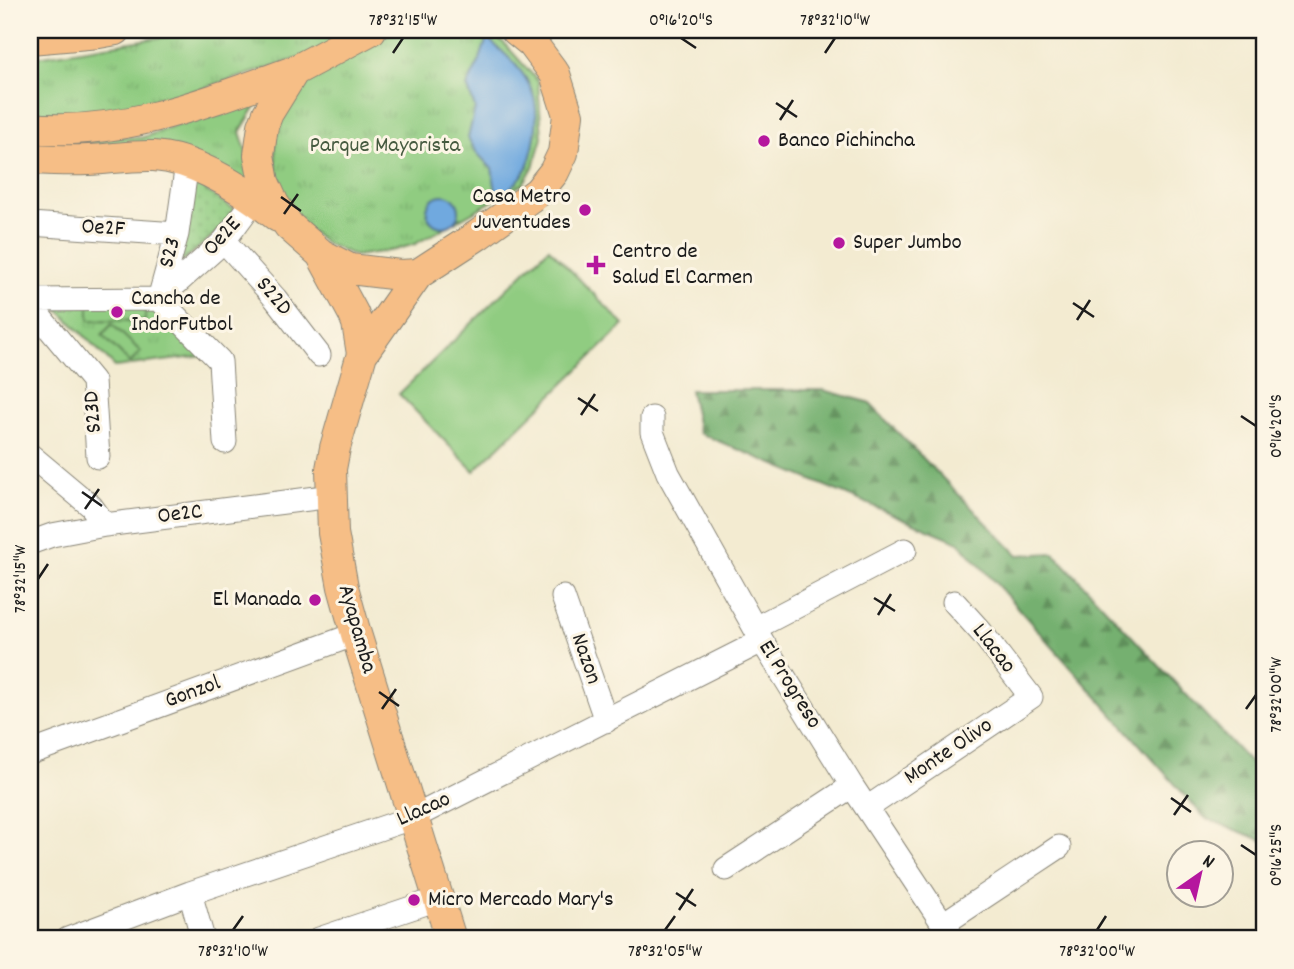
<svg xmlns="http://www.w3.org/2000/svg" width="1294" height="969" font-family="Dekko,sans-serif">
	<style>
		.grass { fill: url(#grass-dots); stroke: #56744e; stroke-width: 2 }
		.forest { fill: url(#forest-firs); stroke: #486646; stroke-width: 2 }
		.park { fill: url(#park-tufts); stroke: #56744e; stroke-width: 2 }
		.pitch { fill: #90cc81; stroke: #56744e; stroke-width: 2 }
		.water { fill: #70a9df; stroke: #46627e; stroke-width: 2 }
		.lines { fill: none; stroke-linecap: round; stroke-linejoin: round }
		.minor-casing { stroke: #888476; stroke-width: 25 }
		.major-casing { stroke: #888476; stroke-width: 32 }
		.minor { stroke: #fff; stroke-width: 23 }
		.major { stroke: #f6be86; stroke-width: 30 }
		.ticks { fill: none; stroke: #1c1c1c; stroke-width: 2.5 }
		.poi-dot { fill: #b5179e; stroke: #fcf5e5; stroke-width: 2.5 }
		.labels { text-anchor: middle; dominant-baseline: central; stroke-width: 6; stroke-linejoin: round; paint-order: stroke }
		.poi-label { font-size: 23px; fill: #1c1c1c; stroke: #fcf5e5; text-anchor: start }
		.park-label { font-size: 23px; fill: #455a3f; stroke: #fcf5e5 }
		.street-label { font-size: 23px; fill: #1c1c1c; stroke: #fcf5e5 }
		.neatline { fill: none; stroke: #1c1c1c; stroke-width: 2.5 }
		.ticks-label { font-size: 18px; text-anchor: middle; fill: #1c1c1c }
	</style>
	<defs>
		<pattern id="grass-dots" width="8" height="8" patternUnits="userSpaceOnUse" patternTransform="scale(1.75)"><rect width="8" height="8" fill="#90cc81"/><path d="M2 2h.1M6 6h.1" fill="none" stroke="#7caf6f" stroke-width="1.8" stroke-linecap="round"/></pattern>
		<pattern id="forest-firs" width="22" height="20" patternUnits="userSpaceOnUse" patternTransform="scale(1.75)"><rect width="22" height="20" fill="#74b06f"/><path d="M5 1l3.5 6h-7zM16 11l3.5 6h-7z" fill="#5e8e5a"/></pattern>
		<pattern id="park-tufts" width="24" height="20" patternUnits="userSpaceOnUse" patternTransform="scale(1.75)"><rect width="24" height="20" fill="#90cc81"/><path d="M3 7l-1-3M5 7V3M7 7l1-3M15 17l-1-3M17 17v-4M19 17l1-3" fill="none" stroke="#7caf6f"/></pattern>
	</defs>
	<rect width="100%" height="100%" fill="#fcf5e5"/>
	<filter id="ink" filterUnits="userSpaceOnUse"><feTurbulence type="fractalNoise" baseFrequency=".0143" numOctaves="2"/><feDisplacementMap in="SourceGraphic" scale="14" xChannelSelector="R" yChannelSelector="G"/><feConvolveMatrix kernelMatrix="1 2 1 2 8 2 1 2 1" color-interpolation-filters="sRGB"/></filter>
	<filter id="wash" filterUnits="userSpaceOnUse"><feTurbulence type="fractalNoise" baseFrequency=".00686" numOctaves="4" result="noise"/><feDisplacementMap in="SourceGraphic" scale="28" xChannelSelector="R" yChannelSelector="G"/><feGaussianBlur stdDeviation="1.57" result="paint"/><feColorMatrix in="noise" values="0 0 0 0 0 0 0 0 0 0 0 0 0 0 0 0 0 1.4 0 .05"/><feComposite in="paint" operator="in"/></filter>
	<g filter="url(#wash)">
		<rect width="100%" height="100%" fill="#f3ebd1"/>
		<path class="grass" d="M188 178 239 213 177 266Z"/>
		<path class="forest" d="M690 390H823L868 402 1018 555 1054 553 1252 765 1264 768V841L1205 818 959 542 699 433Z"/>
		<path class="park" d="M180 30H359L323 51 95 122 30 115V58L169 36Z
			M402 30H485L504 43 538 81 542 138 533 167 523 184 415 244 395 250 355 256 325 243 294 217 276 181 275 128 300 76 362 43Z
			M263 94 240 132 260 194 221 172 30 144V130L141 138Z
			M39 290 157 291 204 356 115 367Z"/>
		<path class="pitch" d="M549 248 624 325 474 471 399 394Z
			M89 303 145 304V321L89 320Z
			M112 324 141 352 130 363 102 335Z"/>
		<path class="water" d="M487 38C504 53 524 69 532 91 541 114 535 156 522 176 515 185 507 191 497 197L492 169 477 153 468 138 475 108 467 86 479 62Z
			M427 211a16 16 0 1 1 32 0a16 16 0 1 1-32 0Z"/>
	</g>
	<g filter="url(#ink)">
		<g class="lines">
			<defs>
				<path id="minor" d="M187 163 177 234 159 299 220 361 225 442
					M30 224 177 234
					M224 241 275 298 319 355
					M30 300 159 299 224 241 255 199
					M30 305 93 381 98 457
					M652 418V432L668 473 762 641 852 786 953 939
					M30 455 91 506 105 525
					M30 543 52 535 105 525 332 496
					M563 597 606 721
					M755 628 905 550
					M30 753 356 634
					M867 808 1031 697 982 633 954 602
					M726 869 852 786
					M190 893 203 939
					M943 924 1059 847
					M68 939 190 893 414 817 762 641
					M319 939 438 899"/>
				<path id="major" d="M371 30 294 71 268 113 263 126 259 155 264 182 274 204 289 226 321 254 350 269 400 275 418 274 478 235 538 192 554 172 563 153 568 115 555 74 532 43 516 30
					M30 39 99 33 116 30
					M30 128C121 137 210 101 294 71
					M30 159C49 160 69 161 89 160 110 159 132 155 154 156 198 159 244 190 278 217
					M321 254 353 313 357 323 362 354
					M418 274 362 354 335 448 331 469 333 533 343 587 356 634 451 939"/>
			</defs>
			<use href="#minor" class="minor-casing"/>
			<use href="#major" class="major-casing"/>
			<use href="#minor" class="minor"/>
			<use href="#major" class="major"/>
		</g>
	</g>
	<path class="ticks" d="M681 38 696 48M393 53 403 38M825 53 835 38M776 103 797 117M780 120 793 100M281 197 301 211M284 214 298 194M1073 303 1094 317M1077 320 1090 300M578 398 598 411M581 415 595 394M1241 416 1256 426M82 492 102 506M85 509 99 489M38 579 48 564M874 598 895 611M878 615 891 594M379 692 399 706M382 709 396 689M1246 709 1256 695M1171 798 1191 812M1174 815 1188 795M1241 845 1256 855M676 893 696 906M679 910 693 889M233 930 243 916M665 930 675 916M1097 930 1106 916"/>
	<g class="poi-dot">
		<circle cx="764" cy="141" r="7"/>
		<circle cx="585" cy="210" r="7"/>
		<circle cx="839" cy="243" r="7"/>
		<path d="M592.5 254.5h7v7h7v7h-7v7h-7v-7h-7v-7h7z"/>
		<circle cx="117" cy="312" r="7"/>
		<circle cx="315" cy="600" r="7"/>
		<circle cx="414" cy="900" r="7"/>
	</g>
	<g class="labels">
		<g class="poi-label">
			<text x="778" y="141">Banco Pichincha</text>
			<text x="571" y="197" text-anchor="end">Casa Metro<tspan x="571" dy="26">Juventudes</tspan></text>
			<text x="853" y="243">Super Jumbo</text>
			<text x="612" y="252">Centro de<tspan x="612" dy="26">Salud El Carmen</tspan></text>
			<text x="131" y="299">Cancha de<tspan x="131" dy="26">IndorFutbol</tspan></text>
			<text x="301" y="600" text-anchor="end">El Manada</text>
			<text x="428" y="900">Micro Mercado Mary's</text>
		</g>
		<g class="park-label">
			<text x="385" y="146">Parque Mayorista</text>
		</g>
		<g class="street-label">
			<text transform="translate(103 229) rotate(4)">Oe2F</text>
			<text transform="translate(223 237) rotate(-48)">Oe2E</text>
			<text transform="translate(171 253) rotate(-75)">S23</text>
			<text transform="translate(273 297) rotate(50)">S22D</text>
			<text transform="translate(94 412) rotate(-94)">S23D</text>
			<text transform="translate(180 515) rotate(-7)">Oe2C</text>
			<text transform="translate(356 629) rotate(74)">Ayapamba</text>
			<text transform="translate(993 649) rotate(52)">Llacao</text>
			<text transform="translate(585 659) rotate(71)">Nazon</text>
			<text transform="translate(789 685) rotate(58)">El Progreso</text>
			<text transform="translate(193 693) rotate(-20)">Gonzol</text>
			<text transform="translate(949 752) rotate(-34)">Monte Olivo</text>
			<text transform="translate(424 810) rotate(-24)">Llacao</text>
		</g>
	</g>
	<rect width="1294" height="969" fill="none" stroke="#fcf5e5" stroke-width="77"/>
	<g transform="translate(1200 874) rotate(34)"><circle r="33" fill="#fcf5e5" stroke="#a29e95" stroke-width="2"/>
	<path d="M0-5L12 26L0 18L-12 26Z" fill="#b5179e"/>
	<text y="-10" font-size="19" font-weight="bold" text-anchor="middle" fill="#1c1c1c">N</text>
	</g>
	<rect x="38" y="38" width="1218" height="892" class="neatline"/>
	<g class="ticks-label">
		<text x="403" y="25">78°32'15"W</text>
		<text x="681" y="25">0°16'20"S</text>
		<text x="835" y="25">78°32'10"W</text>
		<text transform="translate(1275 426) rotate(-90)" y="6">0°16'20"S</text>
		<text transform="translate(19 579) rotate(-90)" y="6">78°32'15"W</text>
		<text transform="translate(1275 695) rotate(-90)" y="6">78°32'00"W</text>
		<text transform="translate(1275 855) rotate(-90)" y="6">0°16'25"S</text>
		<text x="233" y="956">78°32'10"W</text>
		<text x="665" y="956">78°32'05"W</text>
		<text x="1097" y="956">78°32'00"W</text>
	</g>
</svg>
